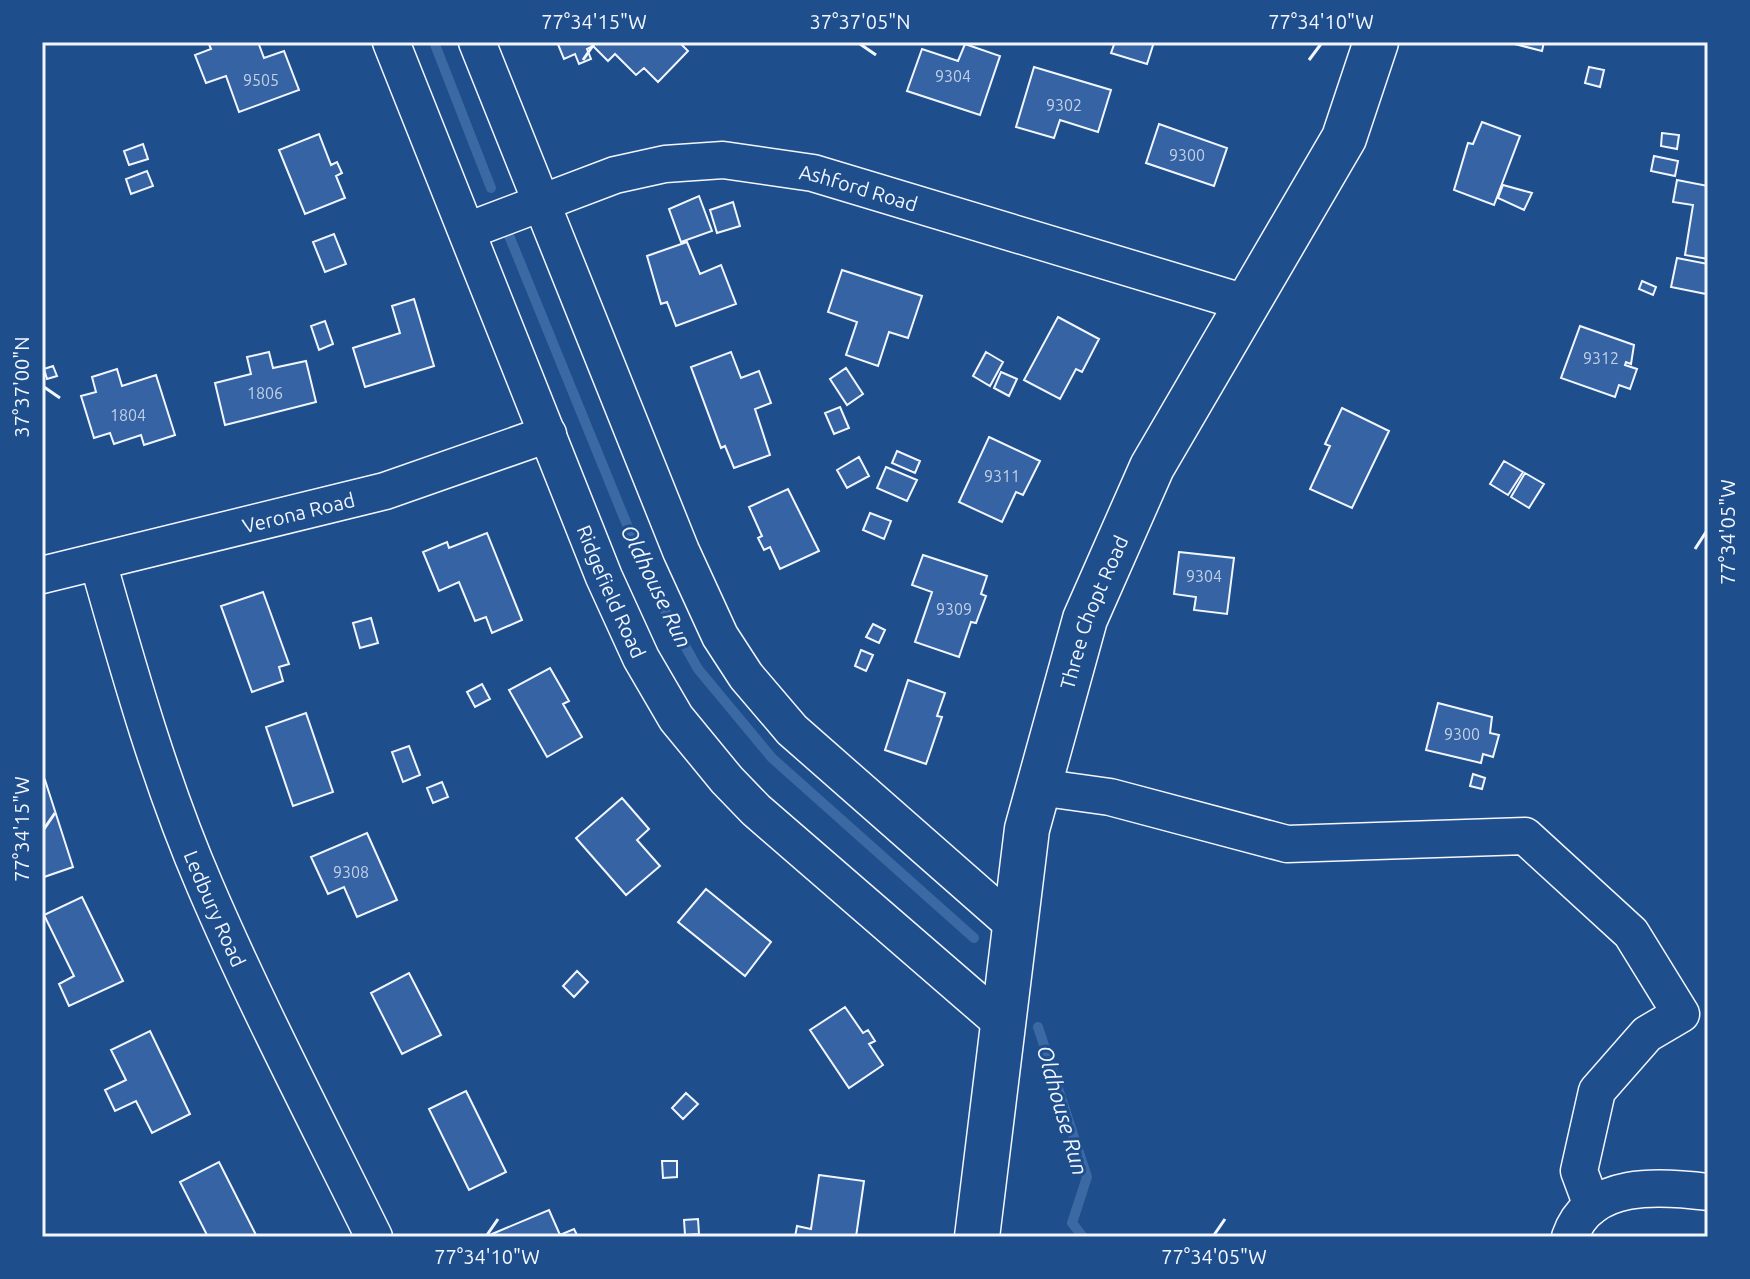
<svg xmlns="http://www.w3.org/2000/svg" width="1750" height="1279" font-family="Ubuntu,sans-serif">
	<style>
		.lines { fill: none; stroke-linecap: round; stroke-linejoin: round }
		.stream { stroke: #3b69a3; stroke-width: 10 }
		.building { fill: #3563a3; stroke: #f2f6ff; stroke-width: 2 }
		.minor-casing { stroke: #f2f6ff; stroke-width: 39 }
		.major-casing { stroke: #f2f6ff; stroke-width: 47 }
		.minor { stroke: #1f4e8c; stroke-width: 36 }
		.major { stroke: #1f4e8c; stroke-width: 44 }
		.ticks { fill: none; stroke: #f2f6ff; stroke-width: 3 }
		.labels { text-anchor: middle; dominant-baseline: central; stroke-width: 6; stroke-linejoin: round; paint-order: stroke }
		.number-label { font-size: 16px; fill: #c3d1e8 }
		.street-label { font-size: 20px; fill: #f2f6ff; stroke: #1f4e8c }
		.water-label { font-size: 22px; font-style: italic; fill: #f2f6ff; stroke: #1f4e8c }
		.neatline { fill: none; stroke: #f2f6ff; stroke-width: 3 }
		.ticks-label { font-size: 20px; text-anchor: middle; fill: #f2f6ff }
	</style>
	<rect width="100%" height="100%" fill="#1f4e8c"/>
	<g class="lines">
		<path class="stream" d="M434 42 491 188
			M508 233 654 591 698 669 772 758 974 938
			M1038 1027 1087 1177 1072 1223 1083 1237"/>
	</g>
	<path class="building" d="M208 42H258L264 58 284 51 299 90 239 112 226 76 206 83 195 55 211 49Z
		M557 42H679L688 51 658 82 644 68 636 75 615 54 608 61 593 46 587 49 591 59 579 64 575 54 564 59Z
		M1115 42H1154L1147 64 1111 53Z
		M1507 42H1544L1542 51Z
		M965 44 1000 56 980 115 907 91 922 49 958 61Z
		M1034 67 1111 90 1098 132 1060 120 1054 138 1016 127Z
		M1589 67 1604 70 1600 87 1585 83Z
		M1482 122 1520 136 1494 205 1454 190 1468 143 1473 144Z
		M1159 124 1227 148 1214 186 1146 163Z
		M1662 133 1679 135 1677 149 1661 146Z
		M319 134 331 165 337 162 342 173 336 176 345 198 305 214 279 150Z
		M143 144 148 159 129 165 124 151Z
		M1654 156 1678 161 1675 176 1651 171Z
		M147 171 153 186 131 194 126 179Z
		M1677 180 1708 186V259L1685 255 1693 205 1673 202Z
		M1503 185 1532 193 1524 210 1498 198Z
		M699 196 712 231 681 242 669 209Z
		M733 202 740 226 717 233 710 210Z
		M334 234 346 264 325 272 313 242Z
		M687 242 700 274 721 265 736 304 676 326 667 302 661 304 647 256Z
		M1677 258 1708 264 1706 294 1671 287Z
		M842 270 922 296 908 338 889 332 878 366 846 355 857 322 828 312Z
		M1642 281 1656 287 1653 295 1639 289Z
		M414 299 434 366 365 387 353 348 400 333 392 306Z
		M1058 317 1099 339 1082 372 1076 369 1060 399 1024 380Z
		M325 321 333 344 319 350 311 326Z
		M1580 326 1634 345 1631 364 1626 362 1625 365 1637 369 1630 389 1619 385 1615 397 1561 378Z
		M269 352 273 368 306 361 316 402 225 425 215 383 251 374 247 357Z
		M731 352 741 378 759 371 771 403 755 409 770 455 734 468 725 446 721 448 691 367Z
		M986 352 1003 362 990 386 973 376Z
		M53 366 57 376 47 379 44 369Z
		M846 368 863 394 847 405 830 379Z
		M117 369 122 386 156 375 175 435 144 445 141 435 114 444 110 433 94 438 81 396 96 392 92 377Z
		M1001 372 1017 379 1009 396 994 388Z
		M840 407 849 428 834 434 825 413Z
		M1342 408 1389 431 1352 508 1310 489 1330 446 1325 444Z
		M989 437 1040 461 1023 495 1016 492 1002 522 959 502Z
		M897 451 920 461 915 473 892 463Z
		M859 457 869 476 847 488 837 470Z
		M1504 461 1523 472 1508 495 1490 484Z
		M886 467 917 480 907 501 877 488Z
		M1525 473 1544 484 1529 508 1511 497Z
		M788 489 819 551 780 569 770 547 764 550 758 538 762 536 749 507Z
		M870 513 891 521 884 539 863 530Z
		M487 533 522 620 492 633 486 617 475 621 459 582 439 591 423 552 447 542 449 548Z
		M1179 552 1234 558 1227 614 1194 610 1196 597 1174 594Z
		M923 555 987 576 981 594 986 596 976 623 971 622 959 657 915 642 932 592 912 585Z
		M263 592 289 664 279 667 283 681 252 692 221 606Z
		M371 618 378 643 360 648 353 623Z
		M873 624 885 630 879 643 866 637Z
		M861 650 873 655 866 671 855 666Z
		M550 668 569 701 563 704 582 737 547 757 509 690Z
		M908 680 945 693 937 716 942 717 926 764 885 750Z
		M482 684 490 699 475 707 467 692Z
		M1438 703 1492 717 1490 733 1499 735 1493 757 1483 754 1481 763 1426 750Z
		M306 713 333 792 293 806 266 727Z
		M409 746 420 775 403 782 392 752Z
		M1473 774 1485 778 1482 789 1470 786Z
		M45 780 73 867 44 877 42 782Z
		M442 782 448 797 433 803 427 788Z
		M622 798 649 829 637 840 660 866 626 895 576 838Z
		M367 833 397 900 357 917 344 887 328 894 311 857Z
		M706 889 771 942 745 976 678 922Z
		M82 897 123 981 69 1006 59 984 74 976 44 915Z
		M577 971 588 982 574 997 563 986Z
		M409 973 441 1035 402 1054 371 993Z
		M845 1007 863 1033 868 1030 875 1041 869 1044 883 1065 849 1088 810 1030Z
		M150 1031 190 1114 152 1133 136 1101 115 1111 105 1090 126 1080 111 1050Z
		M466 1091 506 1172 469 1190 429 1109Z
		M686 1093 698 1104 683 1119 672 1108Z
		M662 1161H677V1177L663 1178Z
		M219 1162 257 1237H208L180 1182Z
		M819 1175 864 1181 856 1237H795L797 1226 811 1229Z
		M549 1210 560 1235 574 1229 578 1237H494L492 1234Z
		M698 1219 699 1234 685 1235 684 1220Z"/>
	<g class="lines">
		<defs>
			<g id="minor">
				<path id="s1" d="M391 42 604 577 641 658 676 718 727 780 756 810 1003 1024"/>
				<path d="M477 42 681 551 720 636 746 676 792 730 1015 926"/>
				<path id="s2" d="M467 231 615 175 665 164 723 160 813 173 1249 304"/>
				<path id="s3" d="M98 562C129 671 160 782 205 886 256 1005 317 1121 374 1237"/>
				<path id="s4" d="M42 575 385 491 548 434"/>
				<path d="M1038 787 1110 797 1287 844 1525 836 1631 933 1681 1014 1647 1034 1597 1091 1579 1171 1592 1206"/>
				<path d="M1570 1237C1589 1180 1661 1186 1708 1192"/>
			</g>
			<g id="major">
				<path id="s5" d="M977 1237 1027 829 1085 619 1152 467 1344 138 1376 42"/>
			</g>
		</defs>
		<use href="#minor" class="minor-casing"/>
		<use href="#major" class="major-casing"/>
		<use href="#minor" class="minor"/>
		<use href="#major" class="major"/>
	</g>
	<path class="ticks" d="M860 44 876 55M583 60 594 44M1309 60 1321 44M44 387 60 398M1695 549 1706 532M44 829 55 813M487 1235 498 1219M1214 1235 1225 1219"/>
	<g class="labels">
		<g class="number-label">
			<text x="953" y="76">9304</text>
			<text x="261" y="80">9505</text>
			<text x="1064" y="105">9302</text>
			<text x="1187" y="155">9300</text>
			<text x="1601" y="358">9312</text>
			<text x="265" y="393">1806</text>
			<text x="128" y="415">1804</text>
			<text x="1002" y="476">9311</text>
			<text x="1204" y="576">9304</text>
			<text x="954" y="609">9309</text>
			<text x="1462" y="734">9300</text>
			<text x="351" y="872">9308</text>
		</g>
		<g class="street-label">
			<text stroke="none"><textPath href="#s2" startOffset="406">Ashford Road</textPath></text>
			<text stroke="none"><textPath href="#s4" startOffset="264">Verona Road</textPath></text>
			<text stroke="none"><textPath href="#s1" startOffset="592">Ridgefield Road</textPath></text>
			<text stroke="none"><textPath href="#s5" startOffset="638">Three Chopt Road</textPath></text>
			<text stroke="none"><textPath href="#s3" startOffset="366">Ledbury Road</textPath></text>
		</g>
		<g class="water-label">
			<text transform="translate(657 586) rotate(64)">Oldhouse Run</text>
			<text transform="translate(1063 1110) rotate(74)">Oldhouse Run</text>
		</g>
	</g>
	<rect width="1750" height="1279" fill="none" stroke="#1f4e8c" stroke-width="88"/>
	<rect x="44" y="44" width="1662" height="1191" class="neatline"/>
	<g class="ticks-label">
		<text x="594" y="29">77°34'15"W</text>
		<text x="860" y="29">37°37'05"N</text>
		<text x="1321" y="29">77°34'10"W</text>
		<text transform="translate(22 387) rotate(-90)" y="7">37°37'00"N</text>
		<text transform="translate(1728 532) rotate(-90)" y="7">77°34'05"W</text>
		<text transform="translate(22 829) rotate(-90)" y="7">77°34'15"W</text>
		<text x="487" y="1264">77°34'10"W</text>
		<text x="1214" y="1264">77°34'05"W</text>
	</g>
</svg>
